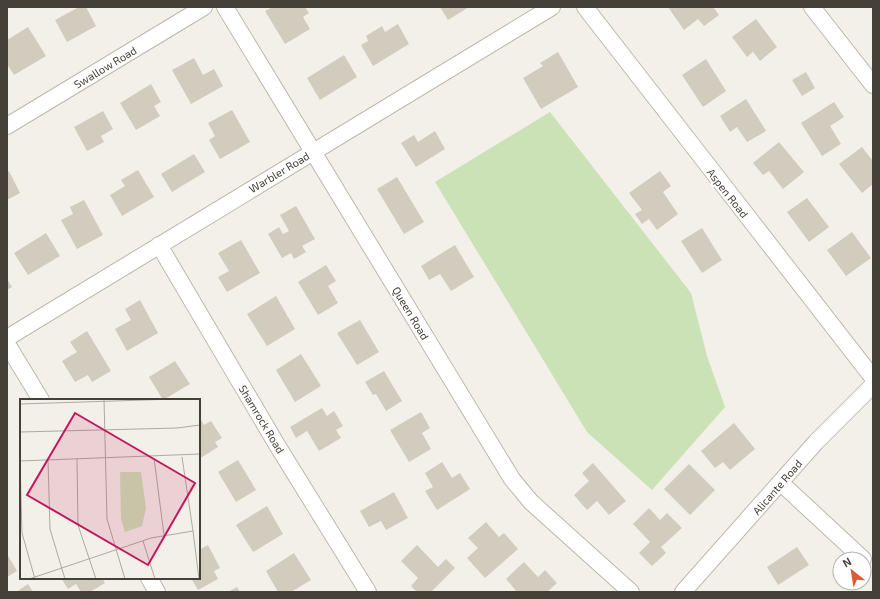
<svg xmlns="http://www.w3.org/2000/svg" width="880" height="599" font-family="'Exo 2',sans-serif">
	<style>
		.green { fill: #cbe1b6 }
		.building { fill: #d2ccbf }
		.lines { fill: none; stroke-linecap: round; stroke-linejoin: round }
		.minor-casing { stroke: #bdb8ac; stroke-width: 18 }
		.minor { stroke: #fff; stroke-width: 16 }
		.labels { text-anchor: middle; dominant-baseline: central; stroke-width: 4; stroke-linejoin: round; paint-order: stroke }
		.street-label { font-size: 11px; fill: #454138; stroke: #fff }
		.inset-road { fill: none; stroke: #adaaa2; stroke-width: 1 }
		.view { fill: #c2185b; fill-opacity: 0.15; stroke: #c2185b; stroke-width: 2 }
		.inset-edge { fill: none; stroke: #454138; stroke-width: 2 }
	</style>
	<rect width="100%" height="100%" fill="#f2f0e9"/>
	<path class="green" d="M550 112 691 293 707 356 725 407 652 490 587 432 435 182Z"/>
	<path class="building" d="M79 7H86L96 26 67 42 55 20Z
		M273 7H305L309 13 303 17 310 29 285 44 265 11Z
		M440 7H469L448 20Z
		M668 7H713L719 15 704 26 698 19 684 30Z
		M756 19 777 47 760 61 753 52 747 57 732 37Z
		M398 24 409 44 373 66 361 45 368 41 366 36 382 26 385 32Z
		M28 27 46 56 14 75 7 64V40Z
		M558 52 578 87 541 109 523 78 543 66 540 63Z
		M344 55 357 77 320 100 307 78Z
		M194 58 203 75 214 69 223 86 191 104 172 70Z
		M706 59 726 91 703 107 682 75Z
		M806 72 815 88 802 96 792 80Z
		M151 84 161 102 154 106 160 116 136 130 120 103Z
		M746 99 766 131 747 142 737 127 730 132 720 116Z
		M834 102 844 117 830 126 841 144 822 156 801 123Z
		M232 110 250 142 220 159 209 140 215 136 208 123Z
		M103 111 113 129 101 136 104 142 87 151 74 127Z
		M435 131 445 149 416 167 401 143 414 135 418 142Z
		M779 142 804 172 783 189 769 171 763 175 753 163Z
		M862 147 873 161V184L862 193 839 164Z
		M194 154 205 172 172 192 161 174Z
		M138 170 154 197 122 216 110 195 125 186 121 180Z
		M9 171 20 193 7 200V172Z
		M660 171 671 186 663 192 678 214 657 230 649 219 642 224 635 214 642 210 629 193Z
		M397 177 424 222 404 234 377 189Z
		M807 198 829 227 809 242 787 212Z
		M84 200 103 235 77 249 61 220 73 214 70 207Z
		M296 206 315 239 302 246 306 252 294 259 291 253 282 258 268 234 279 227 283 234 289 231 280 215Z
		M702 228 722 260 702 273 681 241Z
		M852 232 871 258 846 276 827 250Z
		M46 233 60 256 28 275 14 253Z
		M241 240 260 273 227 292 218 277 229 271 218 253Z
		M455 245 474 277 451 291 440 274 429 280 421 266Z
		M326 265 336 281 328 286 338 303 318 315 298 282Z
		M7 279 12 287 7 290Z
		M276 296 295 329 267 346 247 314Z
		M140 300 158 333 127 351 115 329 131 320 125 309Z
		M360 320 379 352 357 365 337 333Z
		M87 331 111 371 92 382 88 375 75 382 62 361 77 352 70 342Z
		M301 354 321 386 295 402 276 370Z
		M175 361 190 384 163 400 149 377Z
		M384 371 402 401 386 411 376 394 373 395 365 382Z
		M322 408 327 416 334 411 343 426 336 430 341 438 319 451 307 431 296 438 290 427Z
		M421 412 430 428 422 433 431 449 409 462 390 430Z
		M199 416 204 425 211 421 222 438 215 442 218 447 199 459Z
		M734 423 755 449 730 470 723 462 715 468 701 451Z
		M238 460 256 490 236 502 218 472Z
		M442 462 452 478 460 473 470 489 437 510 425 491 433 487 425 473Z
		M593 463 626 501 609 515 597 501 587 510 574 495 589 481 582 473Z
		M689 464 715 490 690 515 664 489Z
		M394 492 408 518 386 530 381 521 369 527 360 511Z
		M267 506 283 534 253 552 236 525Z
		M649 508 660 520 667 513 682 528 661 547 666 553 652 566 639 553 650 542 633 524Z
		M486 522 499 537 504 533 518 549 485 578 467 558 478 548 468 538Z
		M208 545 220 568 214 571 218 579 198 590 191 578H199V550Z
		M417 545 438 567 446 559 455 568 431 592H417L411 586 418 578 401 561Z
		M797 547 809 565 778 585 767 567Z
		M294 553 311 580 291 592H278L266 571Z
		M7 554 17 571 7 577Z
		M524 562 538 577 545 570 557 583 547 592H517L506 579Z
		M61 578H102L105 583 90 592H81L76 584 68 589Z
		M28 584 33 592H16Z
		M237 587 240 592H228Z"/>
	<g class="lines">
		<defs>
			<path id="minor" d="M225 7 512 479 531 502 631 592
				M585 7 873 378
				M812 7 873 85
				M7 126 204 7
				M159 245 277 445 368 592
				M7 338 552 7
				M7 344 41 400
				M781 483 863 559
				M149 578 157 592
				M683 592 816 442 873 385"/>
		</defs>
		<use href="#minor" class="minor-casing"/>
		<use href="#minor" class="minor"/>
	</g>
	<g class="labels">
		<g class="street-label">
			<text transform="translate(105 67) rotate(-31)">Swallow Road</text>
			<text transform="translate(279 172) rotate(-31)">Warbler Road</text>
			<text transform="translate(728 193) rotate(52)">Aspen Road</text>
			<text transform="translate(411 313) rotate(59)">Queen Road</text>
			<text transform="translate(262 419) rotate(59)">Shamrock Road</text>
			<text transform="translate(777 487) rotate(-49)">Alicante Road</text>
		</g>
	</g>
	<g transform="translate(20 399)">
		<rect width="180" height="180" fill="#f2f0e9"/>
		<path d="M100 73H121L126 109 122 127 105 133 101 120Z" fill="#cbe1b6"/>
		<path class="inset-road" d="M84 0 87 120 105 180M0 5 156 0M0 33 157 29 180 26M162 58 173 132M134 59 144 136M57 60 58 126 76 180M28 61 30 130 45 180M123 142 135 180M9 180 131 139 173 132 179 180M15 180 2 134 0 62 180 55"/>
		<path class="view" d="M55 14 175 84 128 166 7 96Z"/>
		<rect width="180" height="180" class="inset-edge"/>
	</g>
	<rect width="880" height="599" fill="none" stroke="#454138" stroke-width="16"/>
	<g transform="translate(852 571) rotate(330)"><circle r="19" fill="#ffffff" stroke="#b5b3af"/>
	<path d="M0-3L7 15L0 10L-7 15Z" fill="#e05932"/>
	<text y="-6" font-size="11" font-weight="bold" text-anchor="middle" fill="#454138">N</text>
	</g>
</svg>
